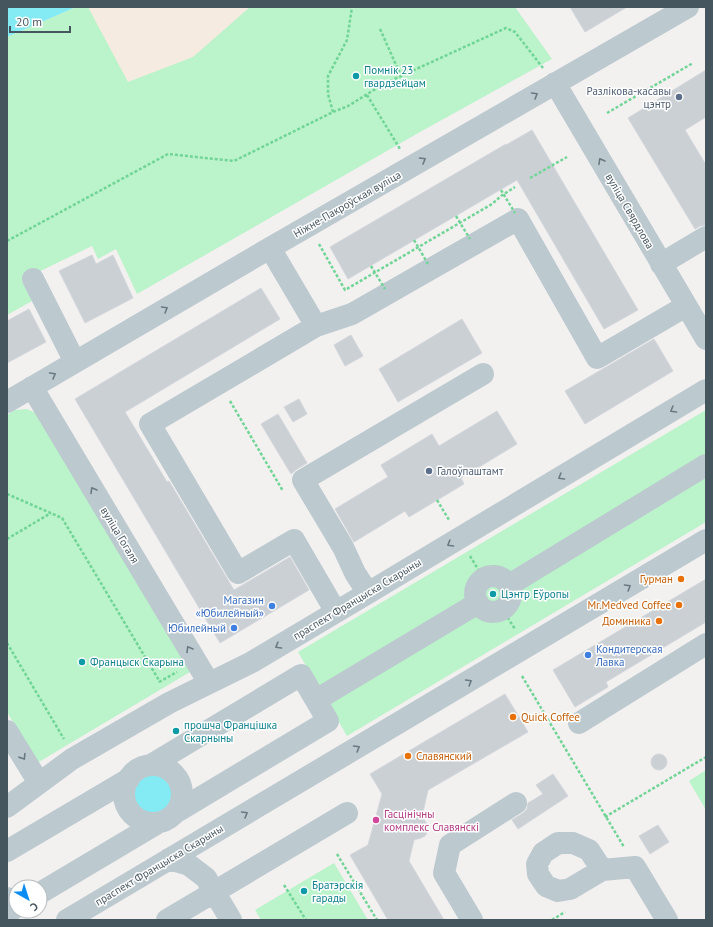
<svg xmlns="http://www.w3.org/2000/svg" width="713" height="927" font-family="'PT Sans',sans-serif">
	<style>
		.green { fill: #bbf3ca }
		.sand { fill: #f5ebe0 }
		.water { fill: #84ebf4 }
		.building { fill: #cbd0d5; stroke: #d3d7dc }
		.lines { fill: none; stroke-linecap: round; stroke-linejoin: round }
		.path { stroke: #70d596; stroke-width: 2.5; stroke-dasharray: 3 2; stroke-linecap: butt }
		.minor { stroke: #bccad0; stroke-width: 22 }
		.path-bridge { stroke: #70d596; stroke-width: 2.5; stroke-dasharray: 3 2; stroke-linecap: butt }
		.oneway { stroke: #697981 }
		.culture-dot { fill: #0f9aa8; stroke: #fff; stroke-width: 1.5 }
		.service-dot { fill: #5c6f8a; stroke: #fff; stroke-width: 1.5 }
		.food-dot { fill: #e8710a; stroke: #fff; stroke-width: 1.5 }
		.shop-dot { fill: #3f7fe0; stroke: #fff; stroke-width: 1.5 }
		.hotel-dot { fill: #d1479c; stroke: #fff; stroke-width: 1.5 }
		.labels { text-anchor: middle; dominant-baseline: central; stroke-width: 3; stroke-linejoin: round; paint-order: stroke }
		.culture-label { font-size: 11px; fill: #0d838f; stroke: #fff; text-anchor: start }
		.service-label { font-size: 11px; fill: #4e5e75; stroke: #fff; text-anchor: end }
		.street-label { font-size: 11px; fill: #46565f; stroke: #fff }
		.food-label { font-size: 11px; fill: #c56008; stroke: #fff; text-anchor: end }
		.shop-label { font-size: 11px; fill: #366cbe; stroke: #fff; text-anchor: end }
		.hotel-label { font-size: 11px; fill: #b23c85; stroke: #fff; text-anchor: start }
	</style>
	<rect width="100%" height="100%" fill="#f3f0f0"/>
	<path class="green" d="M76 7H515L552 59 420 132 137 294 116 249 98 259 92 246 22 280 32 301 7 315V37Z
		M27 409 36 413 190 672 37 763 7 712V415L15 410Z
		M706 410V522L347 736 298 652Z
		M706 770V810L689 781Z
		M334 863 368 920H261L255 910Z"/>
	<path class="sand" d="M88 7H250L193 57 128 82Z"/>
	<path class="water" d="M7 7H76L7 37Z
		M133 794a20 20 0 1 1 40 0a20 20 0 1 1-40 0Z"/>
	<path class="building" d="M570 7H627L585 32Z
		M706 70V117L685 130 706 165V225L700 226 695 229 628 118Z
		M532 130 638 310 604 329 517 180 348 279 330 247 506 144V145Z
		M92 255 96 264 113 255 133 298 85 323 59 271Z
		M261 288 280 319 125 412 167 482 169 481 234 590 290 557 309 590 220 643 75 399Z
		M29 309 46 342 7 363V321Z
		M462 319 482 353 398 402 379 369Z
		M351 335 363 356 345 366 334 345Z
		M654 339 673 371 585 424 565 391Z
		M299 399 307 414 293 422 284 407Z
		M497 411 517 444 461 478 464 484 409 517 405 511 354 542 335 509 388 477 381 465 432 434 439 446Z
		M278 414 307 463 297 469 291 474 261 424Z
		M706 579V622L606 682 608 687 575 707 553 670Z
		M505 694 528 732 428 790 422 816 428 826V831L425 836 421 838 414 840 409 861 444 920H388L350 855 368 845 382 794 370 774Z
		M651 762a8 8 0 1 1 16 0a8 8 0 1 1-16 0Z
		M553 774 568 796 518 829 512 820 523 813 527 809 528 803 543 794 536 785Z
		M658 825 669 842 650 854 639 836Z"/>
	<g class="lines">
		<path class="path" d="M380 29 401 76
			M367 95 400 149
			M333 112 328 94V76L347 40 352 7
			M607 113 693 63
			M530 178 567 157
			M7 241 168 154 234 161 333 112 348 106 382 85 401 76 506 28 515 32 543 68
			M319 244 345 290 492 204 501 196 515 187
			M230 401 283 491
			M7 494 62 518 160 682
			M437 500 449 520
			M7 539 51 513
			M470 556 484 579
			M502 609 515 629
			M7 643 64 739
			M522 676 624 847
			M159 682 177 672
			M605 817 706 757
			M337 854 377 920
			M284 885 306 920
			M552 920 565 912"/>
		<path class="minor" d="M555 83 706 339
			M270 248 316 326
			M661 264 706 237
			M33 279 75 362
			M32 387 209 683
			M7 402 270 248 688 7
			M475 594a18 18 0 1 1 36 0a18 18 0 1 1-36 0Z
			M509 585 706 465
			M368 593 355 573 343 547 303 480 483 374
			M336 612 294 540 238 573 150 424 316 326 352 314 518 219 597 358 686 306
			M316 700 478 603
			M579 723 706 644
			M7 731 39 783
			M124 794a29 29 0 1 1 58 0a29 29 0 1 1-58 0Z
			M151 765 301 675 328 721 178 811
			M7 807 72 759 169 703 252 662 368 593 706 390
			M7 851 129 779
			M169 859 189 865 206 878 231 920
			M602 870 589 850 573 843H558L543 853 537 864 538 874 546 886 558 891 570 889 602 870 635 867 667 920
			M40 893 156 824
			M7 898 13 909 16 907
			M67 920 706 540
			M167 920 347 813
			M472 920 444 873 450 845 516 803"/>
		<path class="path-bridge" d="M501 190 515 213
			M456 216 470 239
			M414 240 428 264
			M371 266 385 289"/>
	</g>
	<defs><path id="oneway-chevron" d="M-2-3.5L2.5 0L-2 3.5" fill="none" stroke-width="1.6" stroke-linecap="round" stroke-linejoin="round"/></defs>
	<g class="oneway">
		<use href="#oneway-chevron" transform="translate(535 95) rotate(-30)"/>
		<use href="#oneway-chevron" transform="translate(423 160) rotate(-30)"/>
		<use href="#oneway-chevron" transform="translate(601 161) rotate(-120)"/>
		<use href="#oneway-chevron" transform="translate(165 309) rotate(-30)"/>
		<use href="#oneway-chevron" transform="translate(53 375) rotate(-30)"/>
		<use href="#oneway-chevron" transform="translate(673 410) rotate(149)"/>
		<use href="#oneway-chevron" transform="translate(561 477) rotate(149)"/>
		<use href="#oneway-chevron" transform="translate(93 490) rotate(-121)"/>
		<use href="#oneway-chevron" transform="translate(450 544) rotate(149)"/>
		<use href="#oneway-chevron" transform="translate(628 587) rotate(-31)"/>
		<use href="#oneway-chevron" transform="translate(278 646) rotate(150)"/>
		<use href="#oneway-chevron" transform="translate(189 649) rotate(-121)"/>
		<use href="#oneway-chevron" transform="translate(469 682) rotate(-31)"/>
		<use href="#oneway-chevron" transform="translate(357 748) rotate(-31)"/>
		<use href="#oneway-chevron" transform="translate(23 757) rotate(58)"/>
		<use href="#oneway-chevron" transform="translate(245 814) rotate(-30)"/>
	</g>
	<g class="culture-dot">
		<circle cx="356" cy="76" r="4"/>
		<circle cx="493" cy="594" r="4"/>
		<circle cx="82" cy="662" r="4"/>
		<circle cx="176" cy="731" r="4"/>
		<circle cx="304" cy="891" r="4"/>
	</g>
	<g class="service-dot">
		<circle cx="679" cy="97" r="4"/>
		<circle cx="429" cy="471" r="4"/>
	</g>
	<g class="food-dot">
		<circle cx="681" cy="579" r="4"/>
		<circle cx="679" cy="605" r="4"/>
		<circle cx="659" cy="621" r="4"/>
		<circle cx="513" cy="717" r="4"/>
		<circle cx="408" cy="756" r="4"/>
	</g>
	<g class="shop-dot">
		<circle cx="272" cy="606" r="4"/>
		<circle cx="234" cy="628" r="4"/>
		<circle cx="588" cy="655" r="4"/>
	</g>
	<circle class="hotel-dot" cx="376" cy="820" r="4"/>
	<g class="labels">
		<g class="culture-label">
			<text x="364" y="70">Помнік 23<tspan x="364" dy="13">гвардзейцам</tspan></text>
			<text x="501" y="594">Цэнтр Еўропы</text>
			<text x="90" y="662">Францыск Скарына</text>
			<text x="184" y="725">прошча Францішка<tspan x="184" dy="13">Скарныны</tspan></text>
			<text x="312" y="885">Братэрскія<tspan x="312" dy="13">гарады</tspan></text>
		</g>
		<g class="service-label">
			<text x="671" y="91">Разлікова-касавы<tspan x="671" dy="13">цэнтр</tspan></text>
			<text x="437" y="471" text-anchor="start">Галоўпаштамт</text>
		</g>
		<g class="street-label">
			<text transform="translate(347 204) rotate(-30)">Ніжне-Пакроўская вуліца</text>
			<text transform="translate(630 211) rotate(60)">вуліца Свярдлова</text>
			<text transform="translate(120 535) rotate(59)">вуліца Гогаля</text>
			<text transform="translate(357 599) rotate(-31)">праспект Францыска Скарыны</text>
			<text transform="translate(159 865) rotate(-31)">праспект Францыска Скарыны</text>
		</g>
		<g class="food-label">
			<text x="673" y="579">Гурман</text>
			<text x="671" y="605">Mr.Medved Coffee</text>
			<text x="651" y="621">Доминика</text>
			<text x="521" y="717" text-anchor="start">Quick Coffee</text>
			<text x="416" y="756" text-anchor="start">Славянский</text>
		</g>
		<g class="shop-label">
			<text x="264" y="600">Магазин<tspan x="264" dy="13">«Юбилейный»</tspan></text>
			<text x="226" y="628">Юбилейный</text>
			<text x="596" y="649" text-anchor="start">Кондитерская<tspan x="596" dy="13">Лавка</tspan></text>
		</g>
		<g class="hotel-label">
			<text x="384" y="814">Гасцінічны<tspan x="384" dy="13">комплекс Славянскі</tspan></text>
		</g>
	</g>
	<rect width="713" height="927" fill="none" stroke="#46565f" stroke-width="16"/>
	<g transform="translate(28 899) rotate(141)"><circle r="19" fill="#ffffff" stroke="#b5bbbf"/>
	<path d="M0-3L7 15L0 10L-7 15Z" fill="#098df3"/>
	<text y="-6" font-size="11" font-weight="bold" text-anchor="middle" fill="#46565f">С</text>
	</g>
	<path d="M10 26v6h60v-6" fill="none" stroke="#46565f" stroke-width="2"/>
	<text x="16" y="26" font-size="12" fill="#46565f" stroke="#ffffff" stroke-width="3" paint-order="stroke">20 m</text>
</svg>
